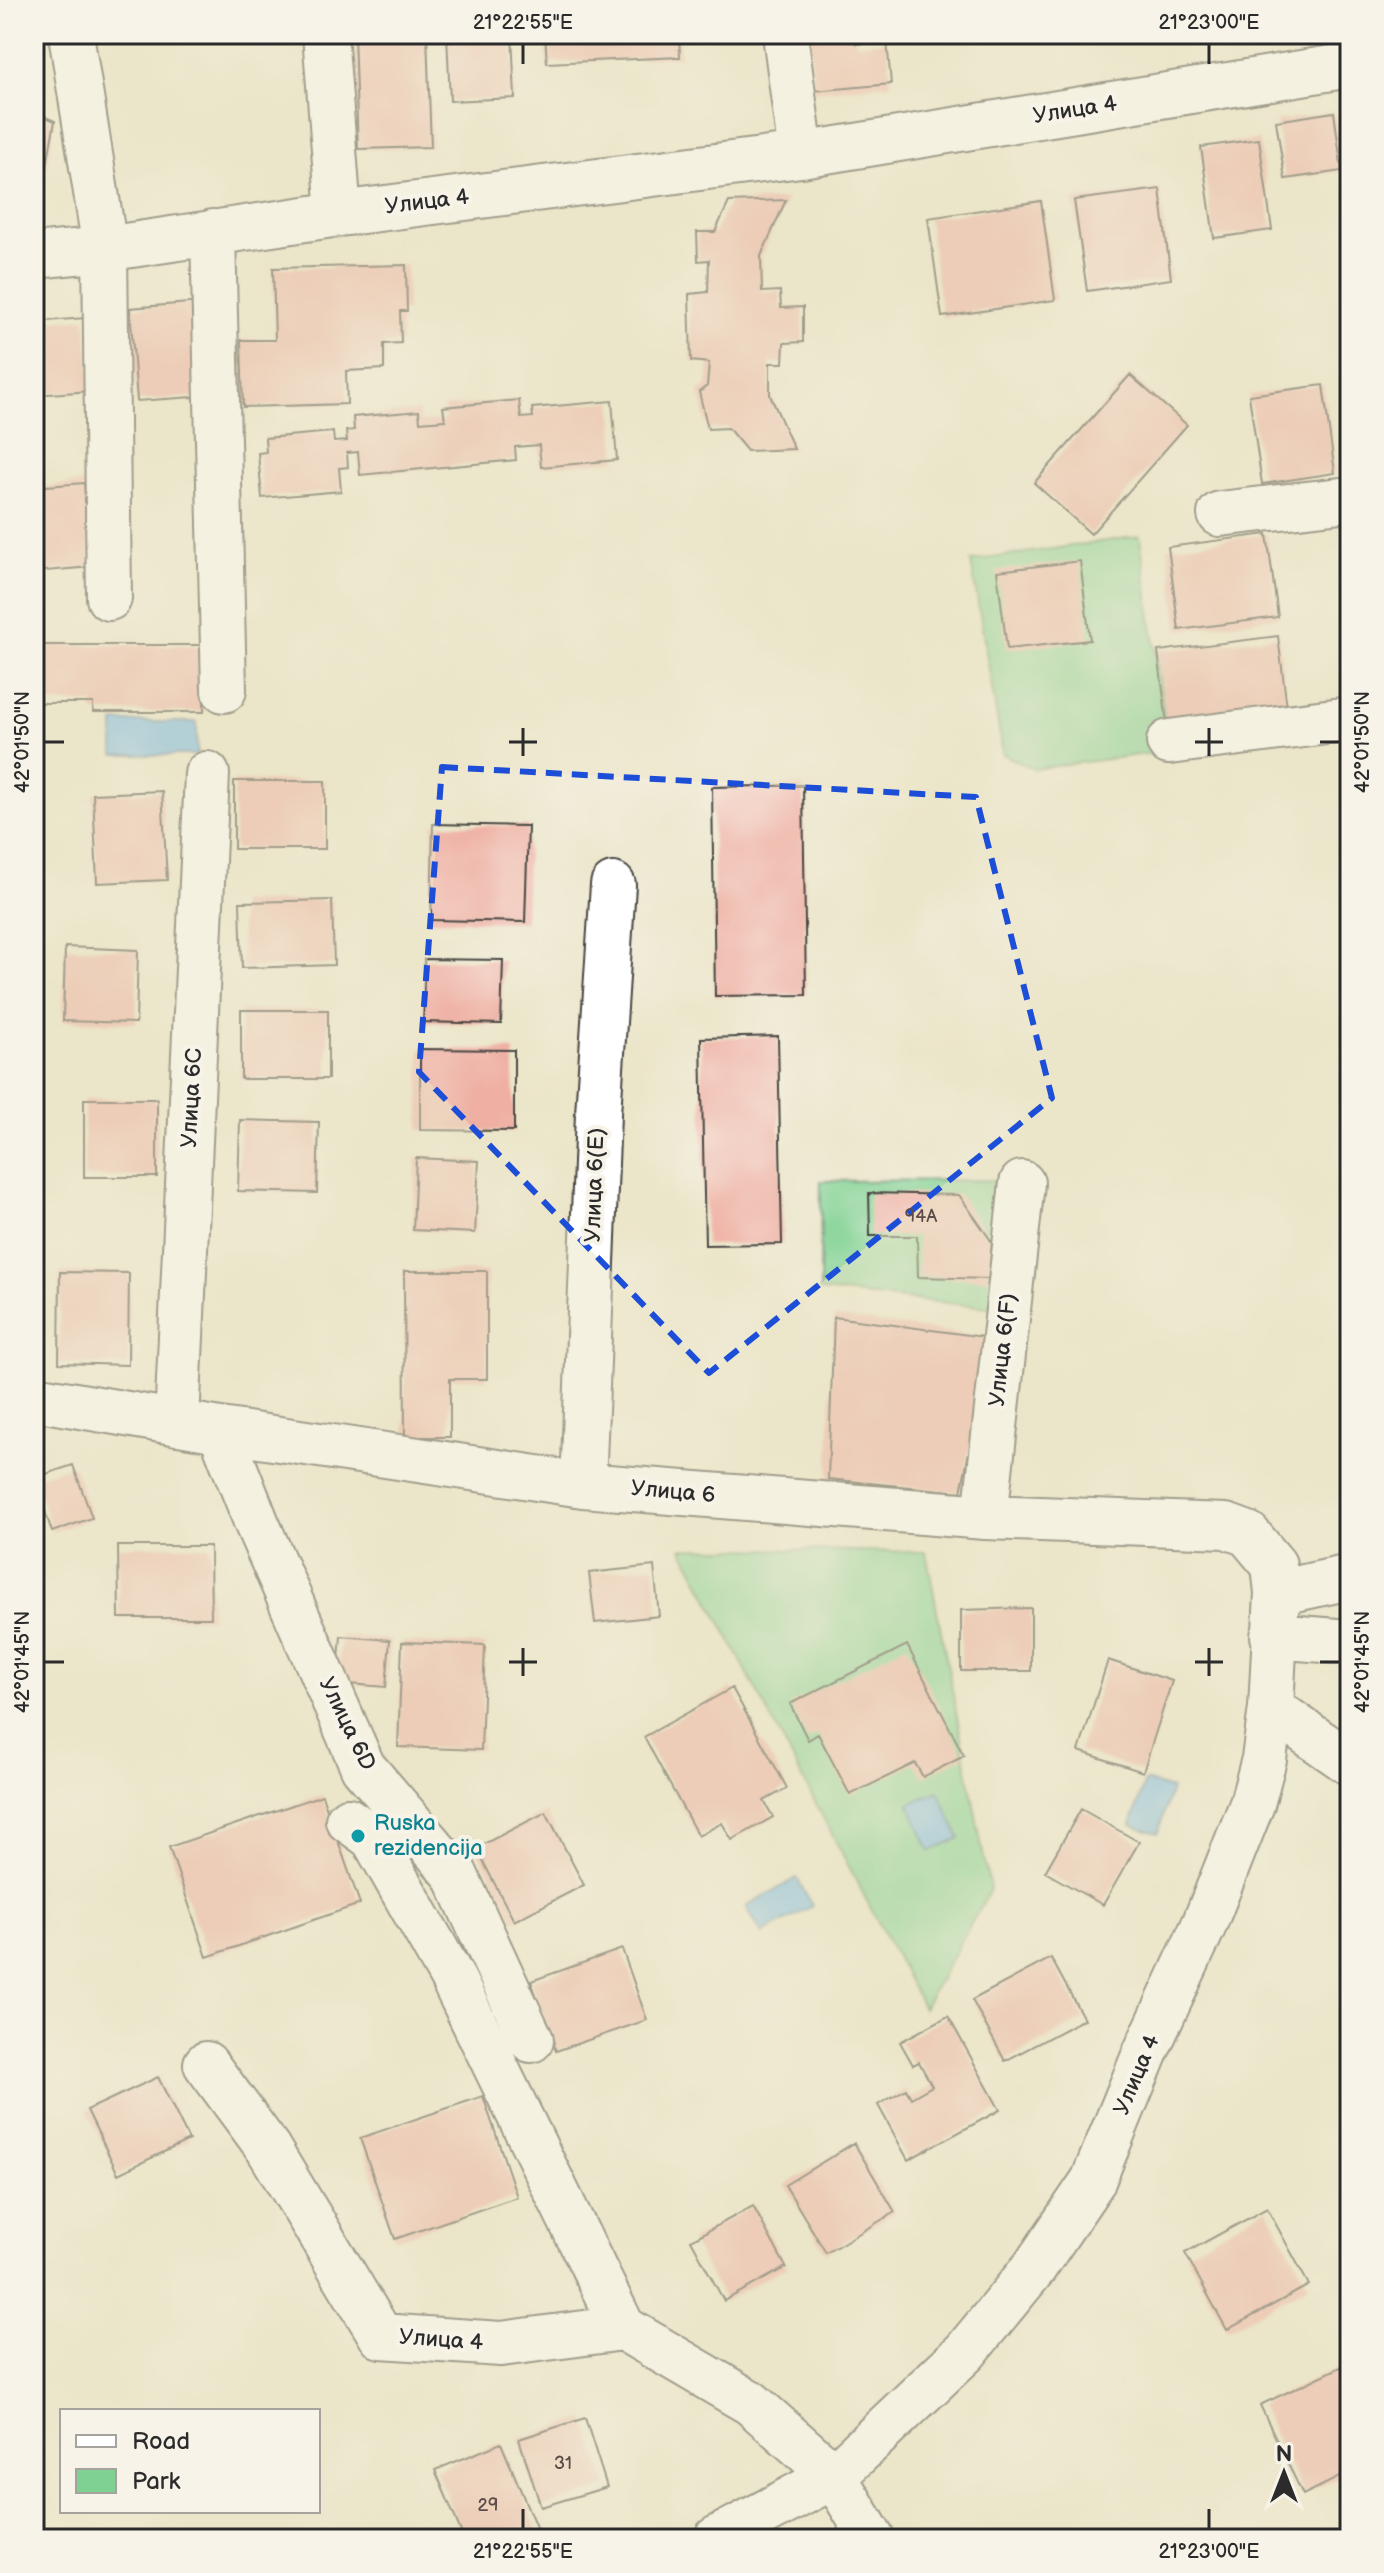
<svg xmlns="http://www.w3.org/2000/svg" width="1384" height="2573" font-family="'Balsamiq Sans',sans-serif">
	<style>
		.green { fill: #7ed193; stroke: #547e5f; stroke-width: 2 }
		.water { fill: #72b7e8; stroke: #4e718a; stroke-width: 2 }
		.building { fill: #efafa3 }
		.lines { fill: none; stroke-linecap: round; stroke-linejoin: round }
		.minor-casing { stroke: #484743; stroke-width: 48 }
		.minor { stroke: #fff; stroke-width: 44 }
		.marked { fill: none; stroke: #1d4ed8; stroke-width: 6; stroke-dasharray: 16 10; stroke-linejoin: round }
		.ticks { fill: none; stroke: #2b2b2b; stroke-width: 3 }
		.culture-dot { fill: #0f9aa8; stroke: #f7f3e8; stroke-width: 3 }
		.labels { text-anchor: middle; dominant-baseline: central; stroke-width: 8; stroke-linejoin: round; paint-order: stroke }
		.number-label { font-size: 18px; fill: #5c4c49 }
		.street-label { font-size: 22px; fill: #2b2b2b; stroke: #f7f3e8 }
		.culture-label { font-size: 22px; fill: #0d838f; stroke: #f7f3e8; text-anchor: start }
		.neatline { fill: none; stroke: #2b2b2b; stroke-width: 3 }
		.ticks-label { font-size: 20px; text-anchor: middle; fill: #2b2b2b }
	</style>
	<rect width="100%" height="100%" fill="#f7f3e8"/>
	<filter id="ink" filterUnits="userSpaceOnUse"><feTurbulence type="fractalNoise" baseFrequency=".0125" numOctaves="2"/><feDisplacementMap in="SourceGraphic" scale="16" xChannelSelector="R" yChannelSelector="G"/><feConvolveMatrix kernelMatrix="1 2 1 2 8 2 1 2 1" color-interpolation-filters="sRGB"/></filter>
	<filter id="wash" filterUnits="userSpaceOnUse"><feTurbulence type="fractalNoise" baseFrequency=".006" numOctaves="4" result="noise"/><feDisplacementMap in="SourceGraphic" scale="32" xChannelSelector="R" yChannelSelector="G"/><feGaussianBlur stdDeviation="1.8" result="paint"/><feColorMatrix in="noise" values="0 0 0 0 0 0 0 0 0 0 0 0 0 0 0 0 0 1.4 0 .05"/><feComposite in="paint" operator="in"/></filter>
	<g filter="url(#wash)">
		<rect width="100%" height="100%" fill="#ebe5c9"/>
		<path class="green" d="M1140 536 1169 751 1033 769 1003 754 971 561Z
			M1012 1180 1000 1308 820 1291 821 1181Z
			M682 1548 926 1552 990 1890 923 2008Z"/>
		<path class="water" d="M114 722H197V755H114Z
			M1145 1781 1171 1789 1158 1833 1131 1825Z
			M938 1791 960 1838 930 1851 909 1804Z
			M797 1878 812 1906 762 1934 746 1906Z"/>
		<g id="blocks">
			<path class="building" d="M354 34H427L431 147 358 149Z
				M447 34H512L515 98 450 101Z
				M545 34H679L680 57 547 63Z
				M809 34H855L856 44 887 41 891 84 814 91Z
				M34 112 55 121 44 181 34 179Z
				M1334 112 1342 171 1285 179 1276 121Z
				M1259 139 1272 230 1214 238 1201 147Z
				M1160 189 1171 279 1087 291 1074 200Z
				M786 200 761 256 762 292 780 291 781 308 803 307V342L784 343 783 363H770V395L794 449 747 451 728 428 708 429 699 392 707 386 709 363 691 361 689 294 708 292 709 260 698 261 697 232H715L729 202Z
				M1041 201 1055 300 942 317 928 218Z
				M406 265 407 311H400L401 343 384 344V369L346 371 347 404 243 407 241 340H275L273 268Z
				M201 302 208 396 137 401 130 308Z
				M86 318 92 391 34 395V322Z
				M1130 375 1187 425 1091 534 1034 483Z
				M1323 385 1335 473 1262 484 1249 395Z
				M519 400 521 418 533 417 532 408 612 401 617 460 541 467 539 445 515 447 516 460 360 475 358 452 347 453 348 467 339 468 341 491 262 498 258 453 266 452 265 438 333 432 334 442 347 441 346 431 354 430 353 417 419 411 420 422 445 420 443 407Z
				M84 483 91 567 34 572V487Z
				M1267 534 1278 617 1179 630 1168 547Z
				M1080 561 1090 640 1007 649 997 571Z
				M1278 636 1288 716 1168 732 1158 651Z
				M34 645H204V712H93V703H34Z
				M234 781H325V849H234Z
				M803 785 806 995 715 996 712 787Z
				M162 791 167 880 97 883 93 794Z
				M433 824 528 826 525 922 431 920Z
				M332 900 334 965 242 968 240 902Z
				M65 947 138 950 136 1023 63 1021Z
				M424 959 503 960 501 1024 423 1022Z
				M241 1010H328V1079H241Z
				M778 1036 782 1244 705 1245 701 1038Z
				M420 1049 514 1050V1131L420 1130Z
				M84 1099H157V1177H84Z
				M240 1120 319 1122 317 1193 238 1191Z
				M416 1158 479 1161 475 1233 413 1230Z
				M869 1193 959 1195 992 1242 989 1279 918 1277 917 1236H870Z
				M404 1271H487V1379H450V1437H405Z
				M60 1272 129 1273 128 1365 59 1363Z
				M834 1317 992 1338 961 1492 828 1479Z
				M73 1465 92 1518 52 1532 34 1478Z
				M118 1546H210L211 1618H119Z
				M654 1566 659 1616 595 1623 589 1573Z
				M1031 1608V1671H961V1610Z
				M341 1636 390 1640 386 1687 337 1683Z
				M402 1642 485 1645 481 1750 398 1747Z
				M907 1645 964 1756 923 1777 915 1763 850 1795 818 1734 808 1740 790 1704Z
				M1108 1660 1172 1681 1143 1772 1079 1751Z
				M732 1688 787 1788 764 1801 773 1817 732 1840 722 1823 698 1836 644 1737Z
				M322 1795 360 1904 207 1957 169 1847Z
				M1081 1809 1139 1842 1103 1905 1045 1872Z
				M546 1812 584 1885 514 1921 476 1848Z
				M622 1949 647 2020 556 2051 531 1981Z
				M1051 1958 1084 2019 1005 2061 972 2000Z
				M948 2016 1000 2110 908 2160 878 2105 906 2089 911 2098 932 2086 919 2062 913 2065 900 2042Z
				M158 2077 189 2140 118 2174 87 2110Z
				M483 2096 517 2197 395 2239 360 2138Z
				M854 2143 895 2212 826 2253 785 2185Z
				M753 2206 786 2267 724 2301 691 2240Z
				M1267 2208 1309 2285 1227 2330 1185 2253Z
				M1347 2364 1350 2371V2472L1303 2495 1260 2405Z
				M585 2418 607 2487 541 2507 519 2439Z
				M501 2443 541 2539H464L435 2470Z"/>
		</g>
	</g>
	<g filter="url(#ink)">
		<use href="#blocks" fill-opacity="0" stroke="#484743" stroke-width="2"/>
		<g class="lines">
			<defs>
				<path id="minor" d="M71 34 105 249 109 598
					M325 34 339 214
					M785 34 801 155
					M213 232 224 690
					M34 256 105 249 339 214 801 155 1350 65
					M1220 514 1350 499
					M1169 742 1350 719
					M34 1398 220 1430 583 1485 985 1517 1226 1526 1248 1534 1274 1565 1277 1593 1271 1708 1264 1759 1252 1804 1204 1925 1146 2051 1093 2181 1034 2268 965 2352 834 2476 716 2539
					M177 1423 207 774
					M220 1430 257 1524 363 1767 455 1874 531 2040
					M583 1485 598 1114 613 885
					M985 1517 1022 1183
					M1277 1593 1350 1577
					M1273 1636 1350 1642
					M1271 1708 1350 1763
					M348 1820 373 1838 453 1979 623 2328 751 2403 834 2476 872 2539
					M206 2064 268 2148 381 2336 501 2344 623 2328"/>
			</defs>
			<use href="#minor" class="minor-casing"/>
			<use href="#minor" class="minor"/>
		</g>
	</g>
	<path d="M0 0H1384V2573H0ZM442 767 976 797 1052 1098 709 1373 419 1072Z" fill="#ebe5c9" fill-opacity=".55" fill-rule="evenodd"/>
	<path class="marked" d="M442 767 976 797 1052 1098 709 1373 419 1072Z"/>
	<path class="ticks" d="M523 44V64M1209 44V64M523 728V756M1209 728V756M44 742H64M509 742H537M1195 742H1223M1320 742H1340M523 1648V1676M1209 1648V1676M44 1662H64M509 1662H537M1195 1662H1223M1320 1662H1340M523 2509V2529M1209 2509V2529"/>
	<circle class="culture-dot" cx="358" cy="1836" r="8"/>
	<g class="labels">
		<g class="number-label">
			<text x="921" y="1216">94A</text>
			<text x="563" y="2463">31</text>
			<text x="488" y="2505">29</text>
		</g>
		<g class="street-label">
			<text transform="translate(1075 110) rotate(-9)">Улица 4</text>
			<text transform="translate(427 202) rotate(-7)">Улица 4</text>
			<text transform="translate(192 1098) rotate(-87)">Улица 6C</text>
			<text transform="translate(595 1185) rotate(-88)">Улица 6(E)</text>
			<text transform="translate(1003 1350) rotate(-84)">Улица 6(F)</text>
			<text transform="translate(673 1492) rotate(5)">Улица 6</text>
			<text transform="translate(347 1724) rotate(64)">Улица 6D</text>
			<text transform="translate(1137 2075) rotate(-67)">Улица 4</text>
			<text transform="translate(441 2340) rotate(4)">Улица 4</text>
		</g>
		<g class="culture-label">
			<text x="374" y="1823">Ruska<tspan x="374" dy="25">rezidencija</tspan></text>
		</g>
	</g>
	<rect width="1384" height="2573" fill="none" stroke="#f7f3e8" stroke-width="88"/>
	<rect x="60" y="2409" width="260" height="104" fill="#f7f3e8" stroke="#a5a39c" stroke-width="2"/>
	<rect x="76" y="2435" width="40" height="12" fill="#ffffff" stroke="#a5a39c" stroke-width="2"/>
	<text x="132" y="2449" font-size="24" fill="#2b2b2b">Road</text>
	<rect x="76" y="2469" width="40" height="24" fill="#7ed193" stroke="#a5a39c" stroke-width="2"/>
	<text x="132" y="2489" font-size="24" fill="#2b2b2b">Park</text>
	<g transform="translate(1284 2473)" stroke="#f7f3e8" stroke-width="6" paint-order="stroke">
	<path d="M0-6L14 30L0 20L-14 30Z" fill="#2b2b2b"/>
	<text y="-12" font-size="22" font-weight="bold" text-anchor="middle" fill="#2b2b2b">N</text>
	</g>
	<rect x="44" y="44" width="1296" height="2485" class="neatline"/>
	<g class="ticks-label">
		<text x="523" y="29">21°22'55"E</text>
		<text x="1209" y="29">21°23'00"E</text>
		<text transform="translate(22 742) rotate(-90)" y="7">42°01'50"N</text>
		<text transform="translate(1362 742) rotate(-90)" y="7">42°01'50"N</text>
		<text transform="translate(22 1662) rotate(-90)" y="7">42°01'45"N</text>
		<text transform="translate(1362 1662) rotate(-90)" y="7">42°01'45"N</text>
		<text x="523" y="2558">21°22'55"E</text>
		<text x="1209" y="2558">21°23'00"E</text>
	</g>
</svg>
